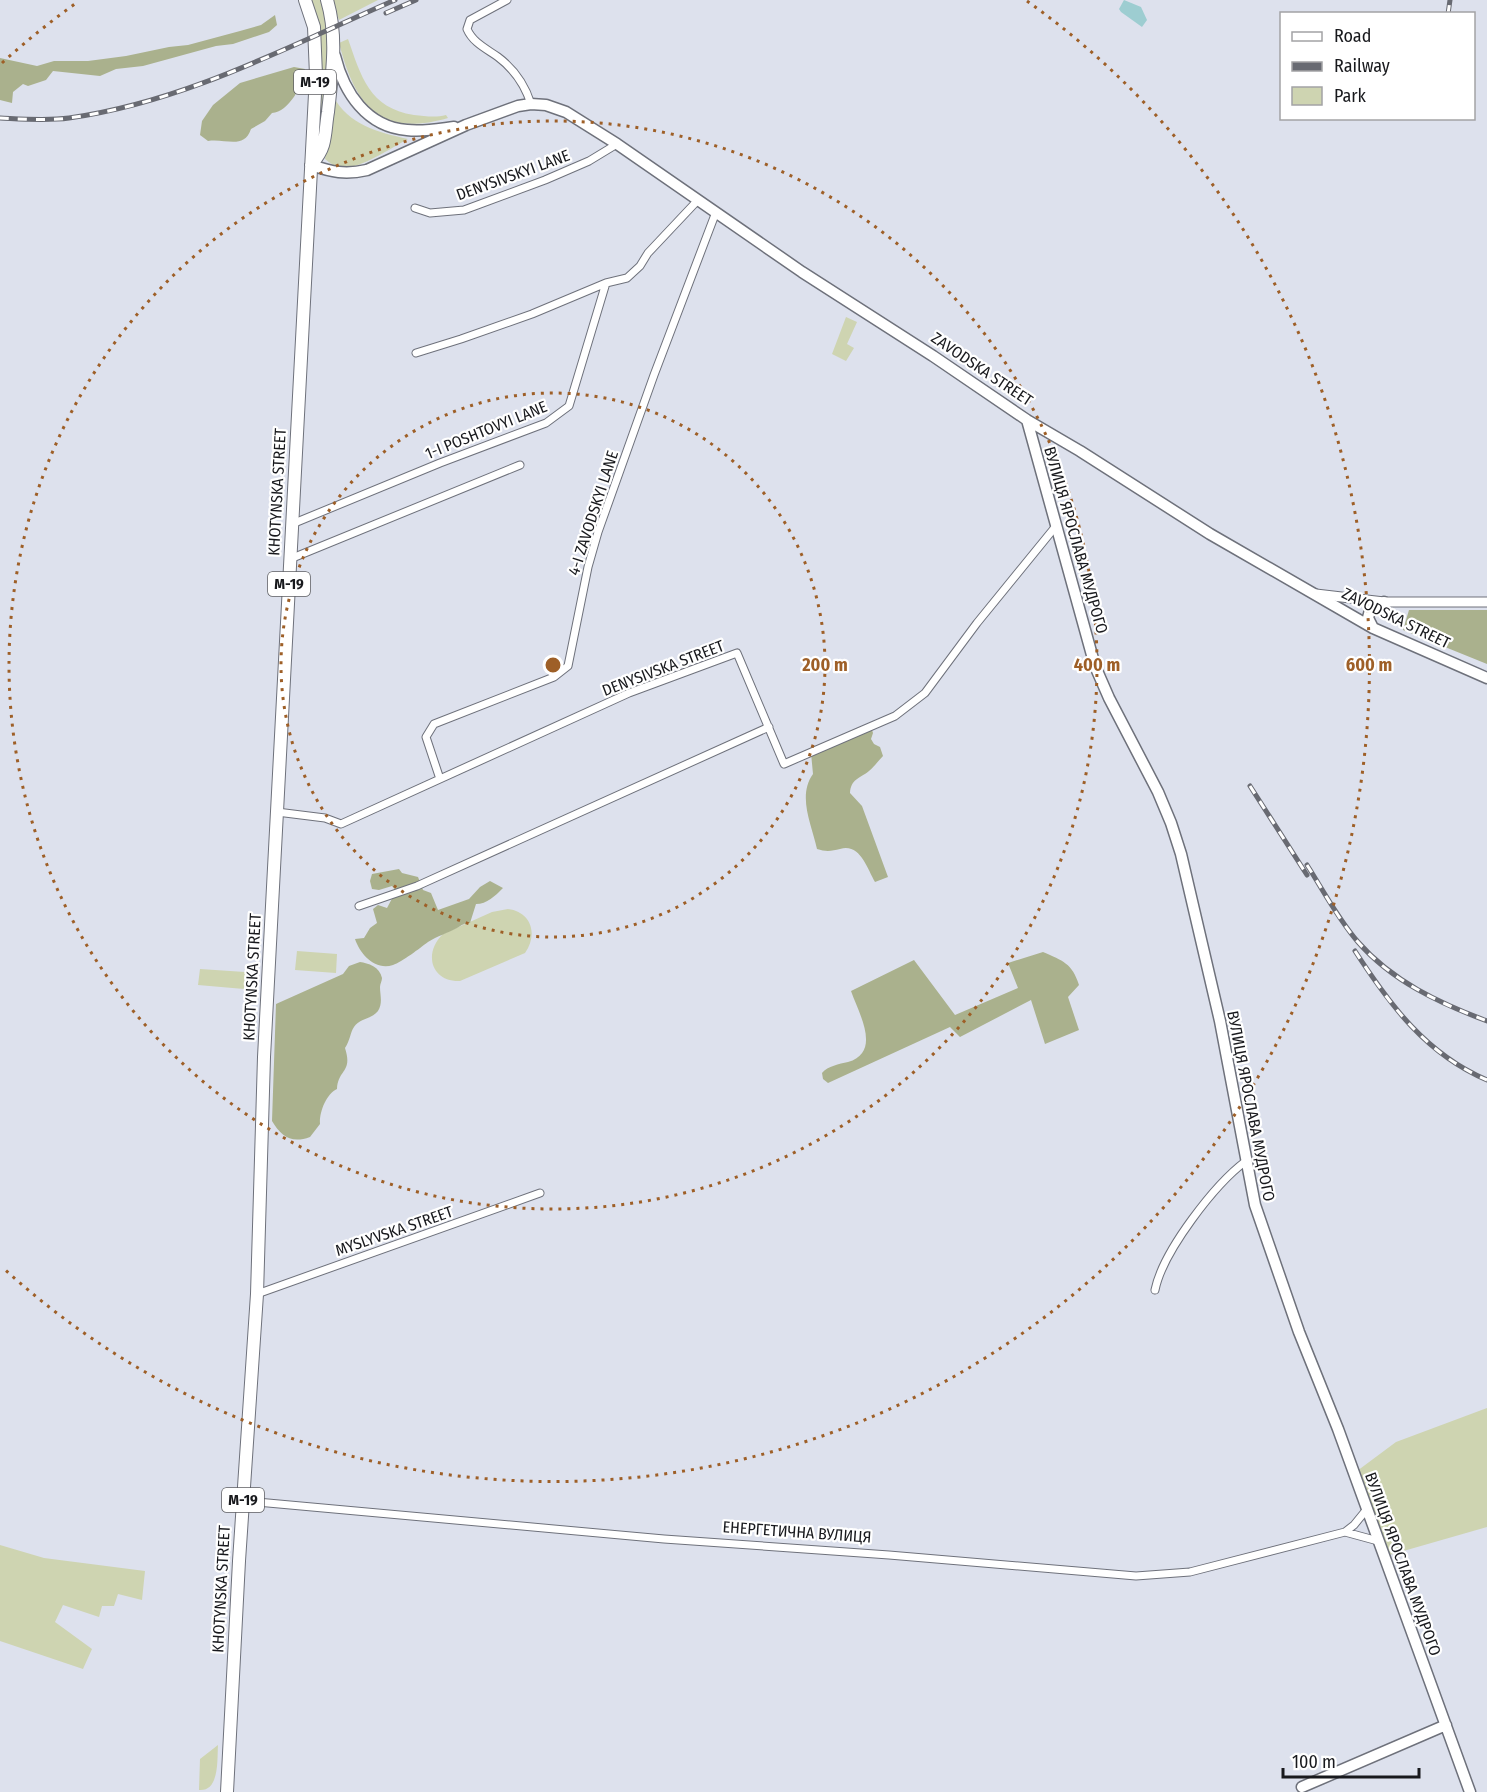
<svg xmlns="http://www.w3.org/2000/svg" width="1487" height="1792" font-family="'Fira Sans Condensed',sans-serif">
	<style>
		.green { fill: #ced4b1 }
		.forest { fill: #aab18d }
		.water { fill: #9dcdd1 }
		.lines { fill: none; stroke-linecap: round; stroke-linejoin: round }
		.minor-casing { stroke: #6e717b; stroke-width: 9 }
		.tertiary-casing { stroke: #6e717b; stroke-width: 11 }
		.secondary-casing { stroke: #6e717b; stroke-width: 13 }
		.trunk-casing { stroke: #6e717b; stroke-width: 14 }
		.minor { stroke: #fff; stroke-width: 7 }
		.tertiary { stroke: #fff; stroke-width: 9 }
		.secondary { stroke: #fff; stroke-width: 10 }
		.trunk { stroke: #fff; stroke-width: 12 }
		.rail-casing { stroke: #686a72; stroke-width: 5 }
		.rail { stroke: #fff; stroke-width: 3; stroke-dasharray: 9; stroke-linecap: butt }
		.ring { fill: none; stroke: #9e5f27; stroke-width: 3; stroke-dasharray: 3 6 }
		.labels { text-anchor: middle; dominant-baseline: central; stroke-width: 4.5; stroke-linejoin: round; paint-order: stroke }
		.shield { fill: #fff; stroke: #5d5e61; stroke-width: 1.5 }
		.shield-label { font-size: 15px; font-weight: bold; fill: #18191d }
		.street-label { font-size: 16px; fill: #18191d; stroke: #fff }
		.centre { fill: #9e5f27; stroke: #fff; stroke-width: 3 }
		.ring-label { font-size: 18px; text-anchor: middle; font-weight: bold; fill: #9e5f27; stroke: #fff; stroke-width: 4.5; stroke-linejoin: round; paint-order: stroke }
	</style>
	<rect width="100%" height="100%" fill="#dde1ed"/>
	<path class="green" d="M312 0H321L327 28V83L319 145 317 146 320 30Z
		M332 0H378L339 20Z
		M348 39C361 76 369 108 414 115 425 116 435 118 446 115L448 118C379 138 355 105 339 43Z
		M333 96C349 125 377 132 408 139 391 148 360 169 342 168 335 167 330 163 325 159Z
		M846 317 857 322 847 344 854 348 846 361 832 354Z
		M508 909C532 912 538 935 525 953L460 981C431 982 423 953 443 934L492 912Z
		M297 951 337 954 336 973 295 970Z
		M200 969 245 972 244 989 198 985Z
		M1487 1408V1527L1386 1556 1357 1471 1396 1442Z
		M0 1545 44 1558 145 1571 142 1600 118 1594 114 1606H102L99 1617 63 1605 55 1622 92 1649 83 1669 0 1641Z
		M218 1745C217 1758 220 1792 199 1790L200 1759Z"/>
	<path class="forest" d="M275 15 277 25 269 32 233 44 216 46 143 66 116 69 100 76 53 71 46 80 28 86 23 84 13 92 12 103 0 100V58L37 66 54 61H88L126 56 169 47 188 45 240 31 261 25Z
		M294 67 305 69C303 85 289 112 272 113L265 121 251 129C244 150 225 138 208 141L200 135 202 121 213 105 240 83Z
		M1409 610H1487V664L1403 630Z
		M871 727 873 733 871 739 874 744 880 747 883 756C878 761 874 767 869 771 859 779 851 779 850 793L862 806 888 877 875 882C867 868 860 843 840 849 832 851 826 852 817 849 812 825 797 796 813 774L811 753Z
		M399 869 402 873 418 877 423 890 431 893 438 910 469 899 480 887 490 881 503 888C495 896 487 904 476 904L470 923C464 923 462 925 457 928 448 933 437 936 428 942 420 948 402 962 393 965 375 971 360 954 355 939L364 938 370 928 377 923 373 909 378 905 387 908 396 891 392 886 379 890 372 889 370 881 372 874Z
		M1043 952C1063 961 1072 963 1079 985L1068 997 1079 1030 1045 1044 1031 1000 960 1037 950 1027 828 1083 823 1079 822 1073C828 1066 839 1064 848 1062 882 1052 859 1014 851 991L914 960 955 1015 1018 988 1008 963Z
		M360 962C368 963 380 967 382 978 382 981 380 984 380 987 380 995 383 1003 378 1011 372 1019 360 1018 354 1027 350 1033 350 1041 345 1048 353 1073 338 1069 337 1089 326 1094 319 1113 320 1124L310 1137C291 1144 281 1136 272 1121L276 1004 343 974 349 966Z"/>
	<path class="water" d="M1124 0 1141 7 1147 20 1142 27 1121 12 1119 9Z"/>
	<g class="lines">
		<defs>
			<path id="minor" d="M507 0 470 20 467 29C473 43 487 49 498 57 514 69 525 85 531 104
				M415 208 430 213 464 210 545 180 589 161 617 144
				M416 353 461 339 532 314 606 283 627 278 640 266 648 253 698 200
				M292 524 440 463 546 423 569 406 606 283
				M290 559 520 465
				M440 779 426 737 434 724 554 677 568 666 588 567 598 532 654 375 716 212
				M277 812 325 818 341 824 629 693 737 653 784 764 895 716 925 693 977 623 1056 526
				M359 906 417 886 769 727
				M1155 1290C1163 1251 1215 1184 1246 1161
				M257 1294 540 1193
				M257 1502 664 1539 889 1555 1136 1576 1190 1572 1345 1532 1354 1525 1367 1509
				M1345 1532 1378 1541"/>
			<path id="tertiary" d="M1316 594 1384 602H1487"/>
			<path id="secondary" d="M335 56C344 93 367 127 407 130 423 132 438 129 454 127
				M311 165C332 172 345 175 367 170L466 125 518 106 531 104 546 105 566 112 617 144 802 272 933 356 1027 420 1080 451 1210 534 1373 628 1487 678
				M1027 420 1095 666 1109 698 1158 792 1171 823 1181 854 1220 1021 1255 1205 1299 1332 1338 1429 1470 1792
				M1373 628 1368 618 1370 610 1384 602
				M1302 1787 1446 1725"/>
			<path id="trunk" d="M311 165C316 159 321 152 323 145 326 135 326 123 328 112 332 74 338 37 327 0
				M243 1501 257 1502
				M227 1792 239 1561 257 1294 264 1057 316 75 314 27 305 0"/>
		</defs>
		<use href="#minor" class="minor-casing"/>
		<use href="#tertiary" class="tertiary-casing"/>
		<use href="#secondary" class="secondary-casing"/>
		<use href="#trunk" class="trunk-casing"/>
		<use href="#minor" class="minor"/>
		<use href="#tertiary" class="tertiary"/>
		<use href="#secondary" class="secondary"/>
		<use href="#trunk" class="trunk"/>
		<defs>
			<path id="rail" d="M386 13 416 0
				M1448 14 1450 0
				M0 118C22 119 47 121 69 118 185 102 289 46 395 0
				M1250 786 1307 875
				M1307 865C1323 890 1338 919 1358 942 1392 981 1439 1003 1487 1021
				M1355 951C1390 1005 1426 1054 1487 1080"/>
		</defs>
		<use href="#rail" class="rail-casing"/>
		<use href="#rail" class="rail"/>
	</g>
	<g class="ring">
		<circle cx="553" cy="665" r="272"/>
		<circle cx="553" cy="665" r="544"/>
		<path d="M2 63A816 816 0 0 1 79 1M1027 1A816 816 0 1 1 2 1267"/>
	</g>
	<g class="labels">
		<g class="shield">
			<rect x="294" y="70" width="42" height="24" rx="4.5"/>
			<rect x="268" y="572" width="42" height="24" rx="4.5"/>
			<rect x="222" y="1488" width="42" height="24" rx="4.5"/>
		</g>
		<g class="shield-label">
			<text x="315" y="82">М-19</text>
			<text x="289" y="584">М-19</text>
			<text x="243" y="1500">М-19</text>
		</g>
		<g class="street-label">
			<text transform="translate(513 175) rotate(-20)">DENYSIVSKYI LANE</text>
			<text transform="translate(982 369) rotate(34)">ZAVODSKA STREET</text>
			<text transform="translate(486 430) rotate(-22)">1-I POSHTOVYI LANE</text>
			<text transform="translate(277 492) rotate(-87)">KHOTYNSKA STREET</text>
			<text transform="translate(593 513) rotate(-72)">4-I ZAVODSKYI LANE</text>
			<text transform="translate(1076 540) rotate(74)">ВУЛИЦЯ ЯРОСЛАВА МУДРОГО</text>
			<text transform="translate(1396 618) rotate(26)">ZAVODSKA STREET</text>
			<text transform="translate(663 668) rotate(-21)">DENYSIVSKA STREET</text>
			<text transform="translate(252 977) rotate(-87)">KHOTYNSKA STREET</text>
			<text transform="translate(1251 1106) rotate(79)">ВУЛИЦЯ ЯРОСЛАВА МУДРОГО</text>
			<text transform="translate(394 1231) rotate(-19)">MYSLYVSKA STREET</text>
			<text transform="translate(797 1532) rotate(4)">ЕНЕРГЕТИЧНА ВУЛИЦЯ</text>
			<text transform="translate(1403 1564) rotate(70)">ВУЛИЦЯ ЯРОСЛАВА МУДРОГО</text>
			<text transform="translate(221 1589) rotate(-87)">KHOTYNSKA STREET</text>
		</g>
	</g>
	<circle cx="553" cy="665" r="9" class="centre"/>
	<g class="ring-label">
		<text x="825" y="671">200 m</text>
		<text x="1097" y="671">400 m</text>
		<text x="1369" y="671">600 m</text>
	</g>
	<rect x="1280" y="12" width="195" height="108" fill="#ffffff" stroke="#a3a3a5" stroke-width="1.5"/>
	<rect x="1292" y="32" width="30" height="9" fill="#ffffff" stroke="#a3a3a5" stroke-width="1.5"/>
	<text x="1334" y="42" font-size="18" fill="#18191d">Road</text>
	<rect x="1292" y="62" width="30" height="9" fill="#686a72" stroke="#a3a3a5" stroke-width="1.5"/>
	<text x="1334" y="72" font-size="18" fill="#18191d">Railway</text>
	<rect x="1292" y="87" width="30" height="18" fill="#ced4b1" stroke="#a3a3a5" stroke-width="1.5"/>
	<text x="1334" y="102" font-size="18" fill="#18191d">Park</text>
	<path d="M1283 1768v9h136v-9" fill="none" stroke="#18191d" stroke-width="3"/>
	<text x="1292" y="1768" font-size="18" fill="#18191d" stroke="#ffffff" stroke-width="4.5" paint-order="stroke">100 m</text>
</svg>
